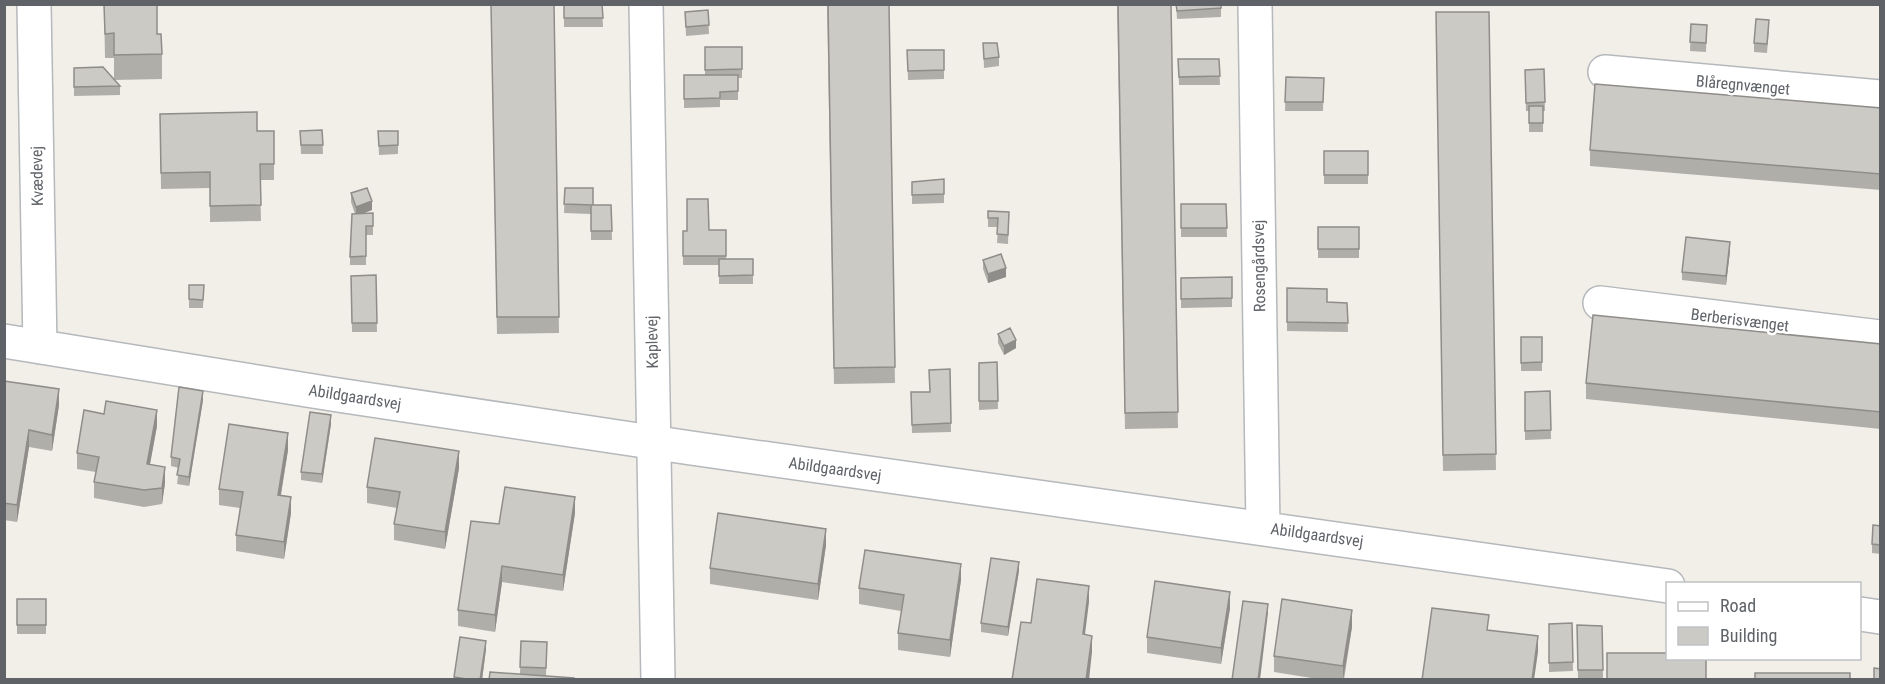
<svg xmlns="http://www.w3.org/2000/svg" width="1885" height="684" font-family="'Roboto Condensed',sans-serif">
	<style>
		.lines { fill: none; stroke-linecap: round; stroke-linejoin: round }
		.minor-casing { stroke: #b5b8bc; stroke-width: 36 }
		.minor { stroke: #fff; stroke-width: 33 }
		.wall { fill: #afaea9 }
		.shaded-wall { fill: #8f8d8a }
		.building { fill: #cccac5; stroke: #8f8d8a; stroke-width: 1.5 }
		.labels { text-anchor: middle; dominant-baseline: central; stroke-width: 5; stroke-linejoin: round; paint-order: stroke }
		.street-label { font-size: 16px; fill: #5f6368; stroke: #fff }
	</style>
	<rect width="100%" height="100%" fill="#f1efe8"/>
	<g class="lines">
		<defs>
			<path id="minor" d="M34 4 40 347
				M646 4 658 680
				M1255 4 1263 528
				M1605 72 1880 97
				M1600 303 1880 337
				M4 341 338 395 691 448 1668 586
				M1860 614 1880 617"/>
		</defs>
		<use href="#minor" class="minor-casing"/>
		<use href="#minor" class="minor"/>
	</g>
	<path class="wall" d="M104 4 157 34 162 54V79L114 80V58H105Z
		M491 4H554L559 333 497 334Z
		M564 4H602L603 27H564Z
		M827 4H889L895 383 834 384Z
		M1117 4H1171L1178 428 1125 429Z
		M1176 4H1221V17L1177 19Z
		M708 10 709 34 686 36 685 12Z
		M1436 12H1489L1496 470 1443 471Z
		M1691 24 1707 25 1706 52 1690 51Z
		M1769 29 1767 53 1754 52V43Z
		M983 43 999 57V66L984 68Z
		M705 47H742V78H738V100H720V107L684 108V75H705Z
		M907 50H944V79L908 80Z
		M1178 59H1219L1220 85H1179Z
		M74 68 120 86V95L74 96Z
		M1544 69 1545 111H1543V132H1529V111H1526L1525 70Z
		M1286 77 1324 78 1323 111H1285Z
		M1881 108V190L1590 166V150Z
		M160 114 257 131H274V180H260L261 221 210 222V188L161 189Z
		M322 130 323 154H301L300 131Z
		M378 131H398V154L379 155Z
		M1324 151H1368V184H1324Z
		M944 179V203L912 204V182Z
		M565 188 593 205H611L612 240H591V214L564 213Z
		M351 193 372 210 362 214 373 213V235H366V265H350V257L355 214 351 202Z
		M1181 204H1226L1227 237H1181Z
		M988 211 1009 212 1008 244 997 243 998 227H988Z
		M1318 227H1359V258H1318Z
		M726 230V259H753V284H719V265H683V231Z
		M1730 251 1726 285 1682 280V272Z
		M983 260 1006 277 988 283 983 269Z
		M376 275 377 332H352L351 276Z
		M1232 277V307L1181 308V278Z
		M189 285H204L203 308H189Z
		M1287 288 1327 302 1347 303 1348 332 1287 331Z
		M998 334 1016 348 1004 355 998 343Z
		M1521 337H1542V371H1521Z
		M1881 344V429L1586 399V383Z
		M997 362 998 409 979 410V363Z
		M950 369 951 432 912 433 911 392H930Z
		M4 381 59 405 52 451 29 447 17 522 4 520Z
		M1550 391 1551 439 1525 440V392Z
		M203 400 189 486 177 484 179 468 171 466V457Z
		M104 414 157 426 150 464 165 483 162 504 144 507 94 498V482L96 472 77 469V453Z
		M331 424 322 483 301 480V472Z
		M288 450 281 495 291 513 284 559 236 551V535L240 508 219 505V489Z
		M459 468 445 549 394 540V524L397 508 367 503V487Z
		M575 513 563 591 502 582 495 632 458 626V610L499 524Z
		M1881 526V554L1872 553V544Z
		M826 545 818 600 710 584V568Z
		M1019 571 1008 636 981 632V623Z
		M961 580 950 657 898 650V633L901 611 859 604V588Z
		M17 599H46V634H17Z
		M1230 608 1221 664 1147 653V637Z
		M1572 623 1573 671 1549 672V624Z
		M1577 625 1602 626 1603 679H1578Z
		M1352 627 1344 680H1324L1274 672V656Z
		M521 641 547 642 546 676 520 674Z
		M486 649 482 680H454V677Z"/>
	<path class="shaded-wall" d="M372 201V210L356 216V207Z
		M1730 242V251L1726 285V276Z
		M1006 268V277L988 283V274Z
		M1016 340V348L1004 355V346Z
		M59 389V405L52 451V435Z
		M203 391V400L189 486V477Z
		M157 410V426L147 480V464Z
		M331 415V424L322 483V474Z
		M29 430V447L17 522V505Z
		M288 433V450L278 511V495Z
		M459 451V468L445 549V532Z
		M165 467V483L162 504V488Z
		M291 497V513L284 559V542Z
		M575 497V513L563 591V575Z
		M826 529V545L818 600V584Z
		M1019 562V571L1008 636V627Z
		M961 564V580L950 657V640Z
		M502 566V582L495 632V615Z
		M1089 586V602L1083 650V634Z
		M1230 592V608L1221 664V648Z
		M1268 604V613L1260 680H1258Z
		M1352 610V627L1343 680V666Z
		M1092 636V652L1089 680H1086Z
		M1538 636V652L1534 680H1532Z
		M486 641V649L482 680H480Z"/>
	<path class="building" d="M104 4H157V34H161L162 54 114 55V33L105 34Z
		M491 4H554L559 317H497Z
		M564 4H602L603 18H564Z
		M828 4H889L895 367 834 368Z
		M1118 4H1171L1178 412 1125 413Z
		M1176 4H1221V8L1177 11Z
		M708 10 709 25 686 27 685 12Z
		M1436 12H1489L1496 454 1443 455Z
		M1756 19 1769 20 1767 44 1754 43Z
		M1691 24 1707 25 1706 43 1690 42Z
		M983 43H997L999 57 984 59Z
		M705 47H742V69L705 70Z
		M907 50H944V70L908 71Z
		M1178 59H1219L1220 76 1179 77Z
		M103 67 120 86 74 87V68Z
		M1544 69 1545 102 1526 103 1525 70Z
		M684 75H738V91L720 92V98L684 99Z
		M1286 77 1324 78 1323 102H1285Z
		M1595 84 1881 108V174L1590 150Z
		M1529 106H1543V123H1529Z
		M257 112V131H274V164H260L261 205 210 206V172L161 173 160 114Z
		M322 130 323 145H301L300 131Z
		M378 131H398V145L379 146Z
		M1324 151H1368V175H1324Z
		M944 179V194L912 195V182Z
		M367 188 372 201 356 207 351 193Z
		M565 188H593V205L564 204Z
		M687 199H708L709 230H726V256H683V231H687Z
		M1181 204H1226L1227 228H1181Z
		M591 205H611L612 231H591Z
		M988 211 1009 212 1008 235 997 234 998 218H988Z
		M373 213V226H366V256L350 257 352 214Z
		M1318 227H1359V249H1318Z
		M1686 237 1730 242 1726 276 1682 272Z
		M1001 254 1006 268 988 274 983 260Z
		M719 259H753V275L719 276Z
		M376 275 377 323H352L351 276Z
		M1232 277V298L1181 299V278Z
		M189 285H204L203 300 189 299Z
		M1287 288 1327 289V302L1347 303 1348 323 1287 322Z
		M1593 315 1881 344V412L1586 383Z
		M1010 328 1016 340 1004 346 998 334Z
		M1521 337H1542V362L1521 363Z
		M997 362 998 401H979V363Z
		M950 369 951 423 912 425 911 392H930L929 370Z
		M4 381 59 389 52 435 29 430 17 505 4 503Z
		M179 387 203 391 189 477 177 475 180 459 171 457Z
		M1550 391 1551 430 1525 431V392Z
		M106 401 157 410 147 464 165 467 162 488 144 490 94 482 99 457 77 453 84 410 104 414Z
		M310 412 331 415 322 474 301 472Z
		M229 424 288 433 278 495 291 497 284 542 236 535 243 492 219 489Z
		M375 438 459 451 445 532 394 524 400 492 367 487Z
		M505 487 575 497 563 575 502 566 495 615 458 610 471 521 499 524Z
		M718 513 826 529 818 584 710 568Z
		M1873 525 1881 526V545L1872 544Z
		M865 550 961 564 950 640 898 633 904 595 859 588Z
		M991 558 1019 562 1008 627 981 623Z
		M1037 579 1089 586 1083 634 1092 636 1086 680H1012L1021 622 1031 623Z
		M1155 581 1230 592 1221 648 1147 637Z
		M17 599H46V625H17Z
		M1282 599 1352 610 1343 666 1274 656Z
		M1243 601 1268 604 1258 680H1232Z
		M1432 608 1489 615 1487 630 1538 636 1532 680H1422Z
		M1572 623 1573 662 1549 663V624Z
		M1577 625 1602 626 1603 670H1578Z
		M460 637 486 641 480 680H472L454 677Z
		M521 641 547 642 546 668 520 667Z
		M1607 653H1668V658H1706V680H1607Z
		M1874 668 1881 669V680H1874Z
		M490 672 574 678V680H489Z
		M1755 673H1850V680H1755Z"/>
	<g class="labels">
		<g class="street-label">
			<text transform="translate(1743 85) rotate(5)">Blåregnvænget</text>
			<text transform="translate(37 176) rotate(-91)">Kvædevej</text>
			<text transform="translate(1259 266) rotate(-91)">Rosengårdsvej</text>
			<text transform="translate(1740 320) rotate(7)">Berberisvænget</text>
			<text transform="translate(652 342) rotate(-91)">Kaplevej</text>
			<text transform="translate(355 397) rotate(9)">Abildgaardsvej</text>
			<text transform="translate(835 469) rotate(8)">Abildgaardsvej</text>
			<text transform="translate(1317 535) rotate(8)">Abildgaardsvej</text>
		</g>
	</g>
	<rect width="1885" height="684" fill="none" stroke="#5f6368" stroke-width="12"/>
	<rect x="1666" y="582" width="195" height="78" fill="#ffffff" stroke="#bfc1c3" stroke-width="1.5"/>
	<rect x="1678" y="602" width="30" height="9" fill="#ffffff" stroke="#bfc1c3" stroke-width="1.5"/>
	<text x="1720" y="612" font-size="18" fill="#5f6368">Road</text>
	<rect x="1678" y="627" width="30" height="18" fill="#cccac5" stroke="#bfc1c3" stroke-width="1.5"/>
	<text x="1720" y="642" font-size="18" fill="#5f6368">Building</text>
</svg>
